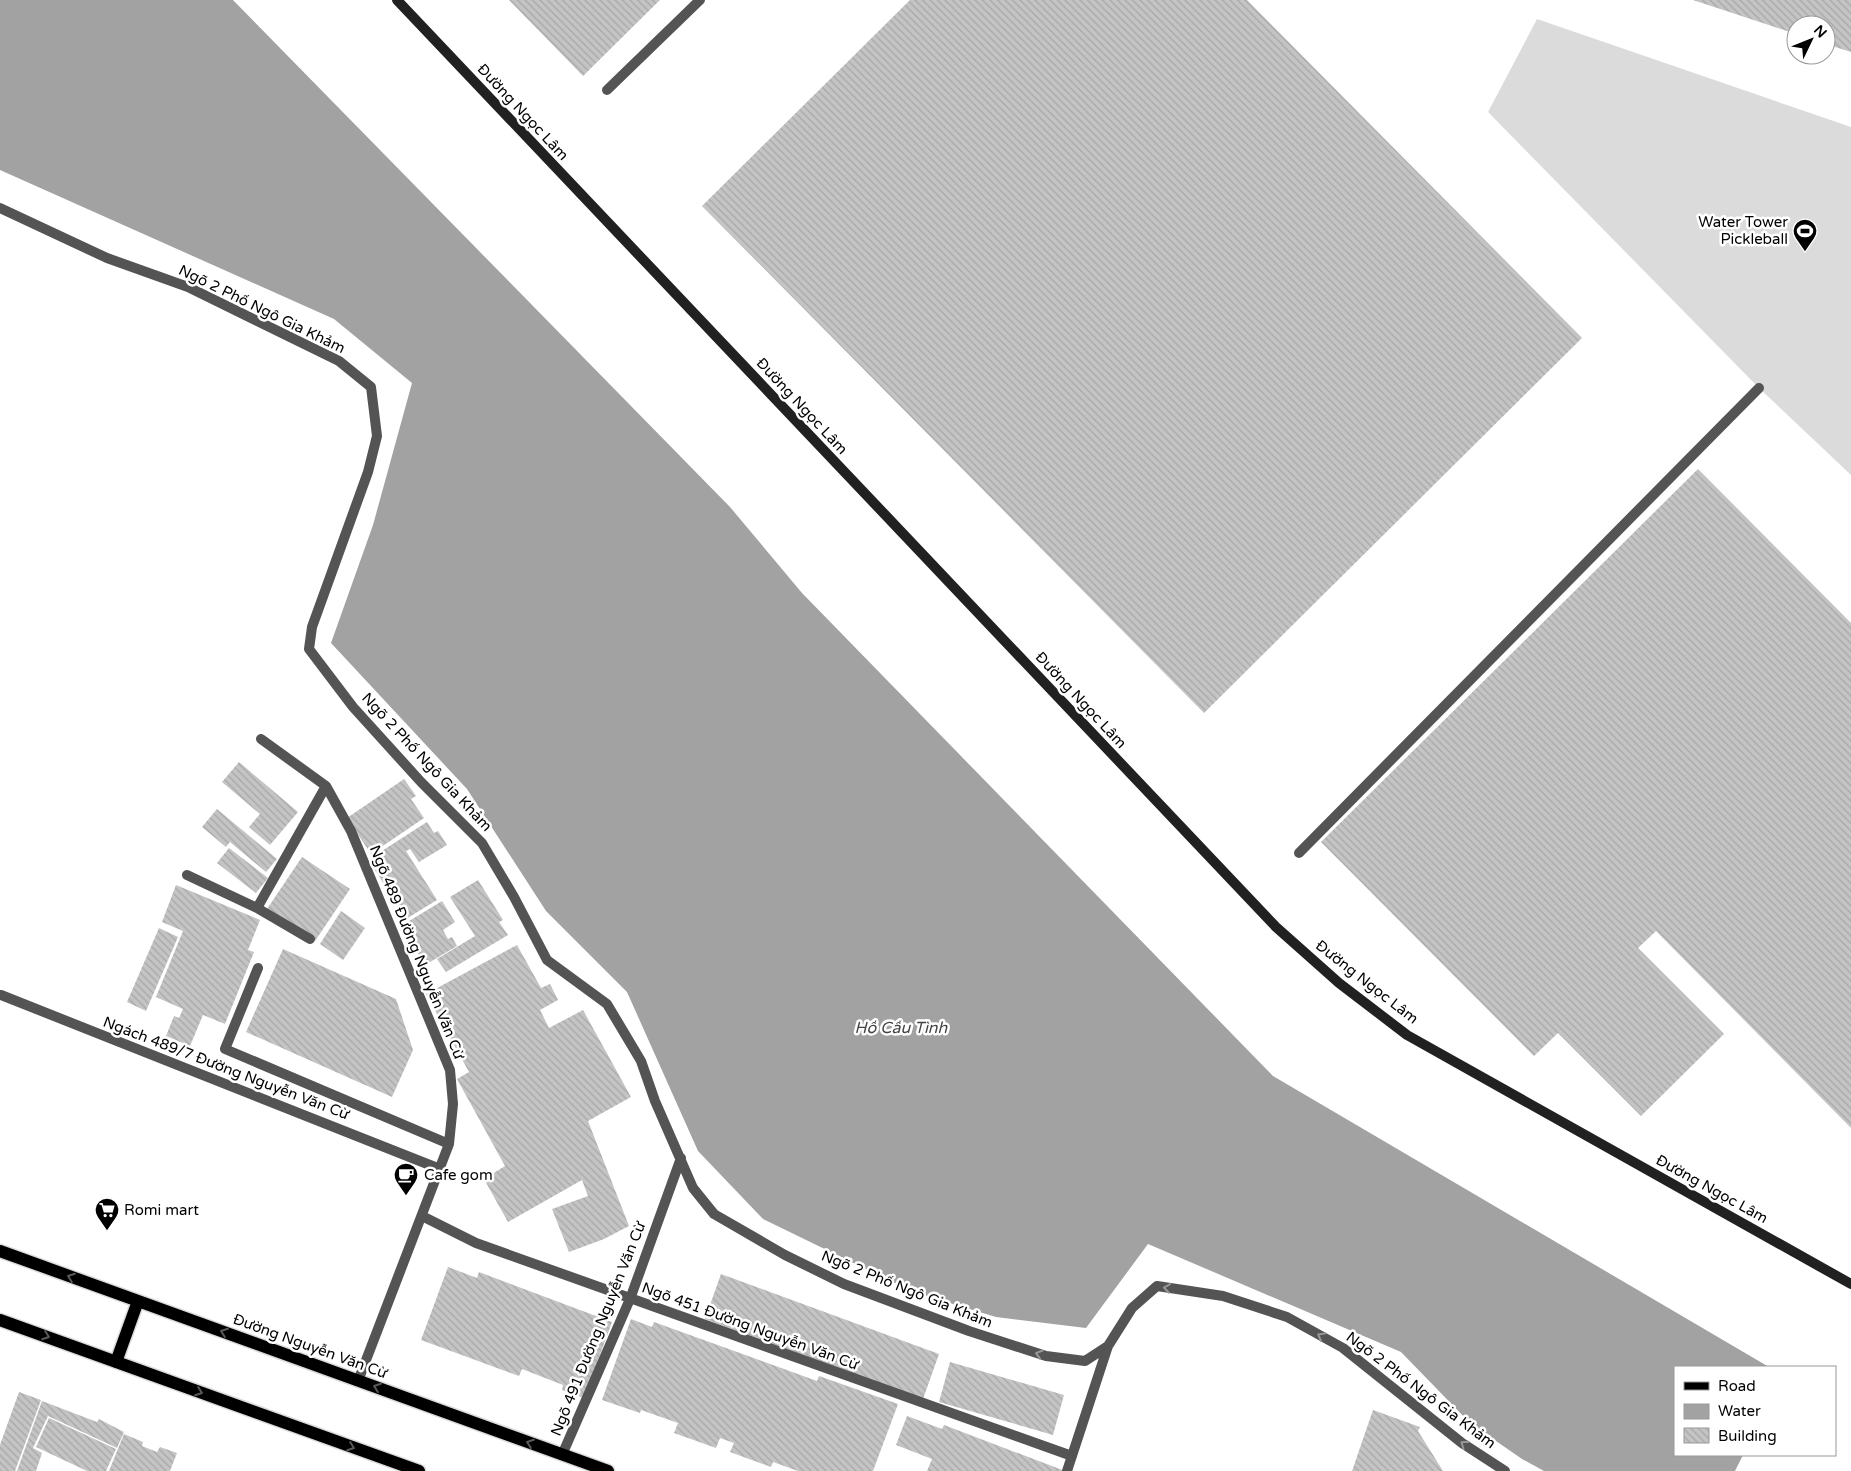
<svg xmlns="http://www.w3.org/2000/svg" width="1851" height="1471" font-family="'Varela Round',sans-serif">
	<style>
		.pitch { fill: #dbdbdb }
		.water { fill: #a2a2a2 }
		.building { fill: url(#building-back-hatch) }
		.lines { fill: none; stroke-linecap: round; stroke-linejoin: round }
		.primary-casing { stroke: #dbdbdb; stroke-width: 15 }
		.lane { stroke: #545454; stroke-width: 10 }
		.street { stroke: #545454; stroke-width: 10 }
		.secondary { stroke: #212121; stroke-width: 10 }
		.primary { stroke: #000; stroke-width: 12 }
		.oneway { stroke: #595959 }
		.oneway2 { stroke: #989898 }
		.labels { text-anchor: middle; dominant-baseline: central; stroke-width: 5; stroke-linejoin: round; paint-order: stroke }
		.street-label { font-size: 15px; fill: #000; stroke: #fff }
		.poi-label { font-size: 15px; fill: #000; stroke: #fff; text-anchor: start }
		.water-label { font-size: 16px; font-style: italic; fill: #434343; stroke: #fff }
	</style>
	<defs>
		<pattern id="building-back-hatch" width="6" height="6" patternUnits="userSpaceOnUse" patternTransform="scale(1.25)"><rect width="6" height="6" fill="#c4c4c4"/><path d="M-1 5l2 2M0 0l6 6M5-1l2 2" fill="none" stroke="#a7a7a7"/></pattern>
	</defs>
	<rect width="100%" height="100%" fill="#fff"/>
	<path class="pitch" d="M1537 19 1851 127V475L1759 388 1488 112Z"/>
	<path class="water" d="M0 0H233L730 507 802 593 1273 1076 1769 1367H1675V1455H1743L1735 1471H1544L1522 1459 1470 1423 1401 1352 1148 1244 1086 1328 996 1317 913 1292 763 1219 698 1151 627 992 546 911 467 789 331 643 373 525 412 383 334 319 0 170Z"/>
	<path class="building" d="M509 0H660L583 76Z
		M910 0H1247L1582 338 1204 713 702 206Z
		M1693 0H1851V52L1826 44V25H1796V34Z
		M1698 469 1851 623V1128L1656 931 1638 948 1724 1034 1641 1116 1558 1033 1534 1056 1321 842Z
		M239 762 298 812 270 845 249 827 260 814 222 782Z
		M404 779 416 796 411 799 424 818 371 854 347 818Z
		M217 809 277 859 266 872 230 842 226 847 202 827Z
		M427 822 434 833 438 831 447 845 419 862 410 849 406 851 437 900 406 919 375 870 381 867 374 856Z
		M229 848 268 878 256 893 217 863Z
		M302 857 350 889 315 941 267 909Z
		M478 880 503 920 499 922 508 935 446 972 437 959 475 936 450 897Z
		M176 885 260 920 248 950 254 952 225 1024 203 1015 190 1046 166 1036 174 1016 179 1018 183 1009 156 997 183 931 162 922Z
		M442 901 455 922 443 930 448 939 452 937 457 946 425 965 401 926Z
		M341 911 365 928 343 960 320 944Z
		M159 928 178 937 146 1011 127 1002Z
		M517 945 541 988 550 984 558 1000 540 1010 549 1028 583 1010 631 1097 588 1121 629 1226 604 1239 569 1252 552 1209 588 1196 582 1180 508 1222 484 1179 505 1166 457 1079 469 1072 426 994Z
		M283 949 396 999 413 1050 392 1097 246 1032Z
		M448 1267 477 1278 479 1272 612 1322 584 1398 562 1390 563 1385 522 1369 519 1376 421 1340Z
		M721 1274 939 1354 923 1399 705 1319Z
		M631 1319 652 1327 654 1322 817 1381 819 1376 898 1404 873 1471H798L773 1462 771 1467 730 1452 734 1443 720 1438 716 1448 674 1433 678 1423 641 1410 640 1413 602 1400Z
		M950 1362 1064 1395 1053 1435 939 1402Z
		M19 1392 41 1400 15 1471H0V1445Z
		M42 1401 97 1422 99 1419 124 1432 117 1448 48 1416 33 1448 42 1453 36 1471H17Z
		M1373 1410 1420 1427 1418 1431 1443 1471H1352Z
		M907 1416 942 1429 944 1425 1065 1471H927L932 1459 896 1445Z
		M49 1418 116 1449 106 1471H87L36 1447Z
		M124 1434 143 1442 142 1446 157 1452 160 1447 177 1453 170 1471H109Z"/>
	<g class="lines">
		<defs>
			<path id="primary" d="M0 1251 608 1471
				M0 1320 419 1471
				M116 1362 138 1301"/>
		</defs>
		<use href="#primary" class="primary-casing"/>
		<path class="lane" d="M607 90 700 0
			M1299 853 1759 388"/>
		<path class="street" d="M0 208 107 258 188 287 339 361 371 387 377 436 368 472 312 627 309 649 353 707 421 782 482 843 514 897 547 960 607 1004 641 1061 655 1101 693 1188 714 1214 785 1255 844 1284 969 1331 1046 1356 1085 1361 1108 1346 1132 1308 1157 1286 1223 1296 1287 1317 1343 1348 1462 1443 1505 1471
			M261 739 326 786 351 831 450 1070 453 1104 449 1144 358 1381
			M187 875 257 908 310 939
			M257 908 326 786
			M258 968 225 1049 449 1144
			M1 995 440 1169
			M422 1216 476 1243 1072 1456
			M562 1455 630 1299 681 1158
			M1067 1471 1108 1346"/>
		<path class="secondary" d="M397 0 1276 927 1339 983 1407 1035 1851 1284"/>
		<use href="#primary" class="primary"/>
	</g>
	<defs><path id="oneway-chevron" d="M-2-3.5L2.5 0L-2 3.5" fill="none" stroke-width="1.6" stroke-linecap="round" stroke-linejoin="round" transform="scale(1.25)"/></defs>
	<g class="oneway">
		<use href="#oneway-chevron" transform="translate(71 1277) rotate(-160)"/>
		<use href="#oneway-chevron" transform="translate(224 1332) rotate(-160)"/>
		<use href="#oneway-chevron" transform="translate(46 1336) rotate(20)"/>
		<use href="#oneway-chevron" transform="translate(377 1387) rotate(-160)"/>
		<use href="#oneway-chevron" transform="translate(199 1392) rotate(20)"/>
		<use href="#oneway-chevron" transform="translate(530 1443) rotate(-160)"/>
		<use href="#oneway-chevron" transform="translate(351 1447) rotate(20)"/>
	</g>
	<g class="oneway2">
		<use href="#oneway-chevron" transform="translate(1167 1288) rotate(-172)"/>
		<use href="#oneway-chevron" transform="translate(1321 1336) rotate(-151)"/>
		<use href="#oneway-chevron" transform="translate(1039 1354) rotate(-163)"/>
		<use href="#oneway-chevron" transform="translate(1464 1444) rotate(-145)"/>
	</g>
	<defs>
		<symbol id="stadium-pin" viewBox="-11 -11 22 30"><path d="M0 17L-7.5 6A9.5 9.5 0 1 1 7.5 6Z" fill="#000" stroke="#fff"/><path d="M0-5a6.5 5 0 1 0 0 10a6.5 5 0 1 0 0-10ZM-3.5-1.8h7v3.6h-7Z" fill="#fff"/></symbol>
		<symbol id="cafe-pin" viewBox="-11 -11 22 30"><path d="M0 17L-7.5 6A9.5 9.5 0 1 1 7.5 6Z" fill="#000" stroke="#fff"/><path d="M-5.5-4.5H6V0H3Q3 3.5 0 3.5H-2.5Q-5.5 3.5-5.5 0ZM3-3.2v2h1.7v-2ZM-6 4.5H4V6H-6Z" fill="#fff"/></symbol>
		<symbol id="supermarket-pin" viewBox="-11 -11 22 30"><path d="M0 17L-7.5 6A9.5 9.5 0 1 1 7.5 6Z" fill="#000" stroke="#fff"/><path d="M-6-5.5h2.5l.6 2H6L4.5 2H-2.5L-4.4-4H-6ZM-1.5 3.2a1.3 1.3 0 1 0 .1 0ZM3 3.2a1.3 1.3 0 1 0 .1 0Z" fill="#fff"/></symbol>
	</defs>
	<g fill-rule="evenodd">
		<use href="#stadium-pin" x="1791" y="217" width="28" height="38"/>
		<use href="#cafe-pin" x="392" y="1161" width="28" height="38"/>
		<use href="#supermarket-pin" x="93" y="1196" width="28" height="38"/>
	</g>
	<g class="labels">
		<g class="street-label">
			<text transform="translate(523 112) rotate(47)">Đường Ngọc Lâm</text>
			<text transform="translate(262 309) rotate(26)">Ngõ 2 Phố Ngô Gia Khảm</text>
			<text transform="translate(802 406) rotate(47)">Đường Ngọc Lâm</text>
			<text transform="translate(1081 700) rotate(47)">Đường Ngọc Lâm</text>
			<text transform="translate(427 762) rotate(47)">Ngõ 2 Phố Ngô Gia Khảm</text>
			<text transform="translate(417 952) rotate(68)">Ngõ 489 Đường Nguyễn Văn Cừ</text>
			<text transform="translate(1367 982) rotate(38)">Đường Ngọc Lâm</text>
			<text transform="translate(226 1068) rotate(21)">Ngách 489/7 Đường Nguyễn Văn Cừ</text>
			<text transform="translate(1712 1189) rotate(29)">Đường Ngọc Lâm</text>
			<text transform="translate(907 1289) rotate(22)">Ngõ 2 Phố Ngô Gia Khảm</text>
			<text transform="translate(750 1326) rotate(20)">Ngõ 451 Đường Nguyễn Văn Cừ</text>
			<text transform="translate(598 1329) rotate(-68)">Ngõ 491 Đường Nguyễn Văn Cừ</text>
			<text transform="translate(310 1346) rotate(20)">Đường Nguyễn Văn Cừ</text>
			<text transform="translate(1421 1390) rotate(37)">Ngõ 2 Phố Ngô Gia Khảm</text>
		</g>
		<g class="poi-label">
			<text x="1788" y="222" text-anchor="end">Water Tower<tspan x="1788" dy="17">Pickleball</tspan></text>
			<text x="424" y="1175">Cafe gom</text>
			<text x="124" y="1210">Romi mart</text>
		</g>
		<g class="water-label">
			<text x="901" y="1028">Hồ Cầu Tình</text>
		</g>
	</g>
	<rect x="1674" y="1366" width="162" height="90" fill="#ffffff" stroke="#999999"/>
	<rect x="1684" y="1382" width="25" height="8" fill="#000000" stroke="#999999"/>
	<text x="1718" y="1391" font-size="15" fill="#000000">Road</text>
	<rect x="1684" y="1404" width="25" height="15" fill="#a2a2a2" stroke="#999999"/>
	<text x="1718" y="1416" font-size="15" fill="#000000">Water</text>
	<rect x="1684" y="1428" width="25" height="15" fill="url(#building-back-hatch)" stroke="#999999"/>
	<text x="1718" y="1441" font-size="15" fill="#000000">Building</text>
	<g transform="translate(1811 40) rotate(47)"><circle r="24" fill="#ffffff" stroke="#999999"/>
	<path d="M0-4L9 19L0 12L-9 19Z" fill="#000000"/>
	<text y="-8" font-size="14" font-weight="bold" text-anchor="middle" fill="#000000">N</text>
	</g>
</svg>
